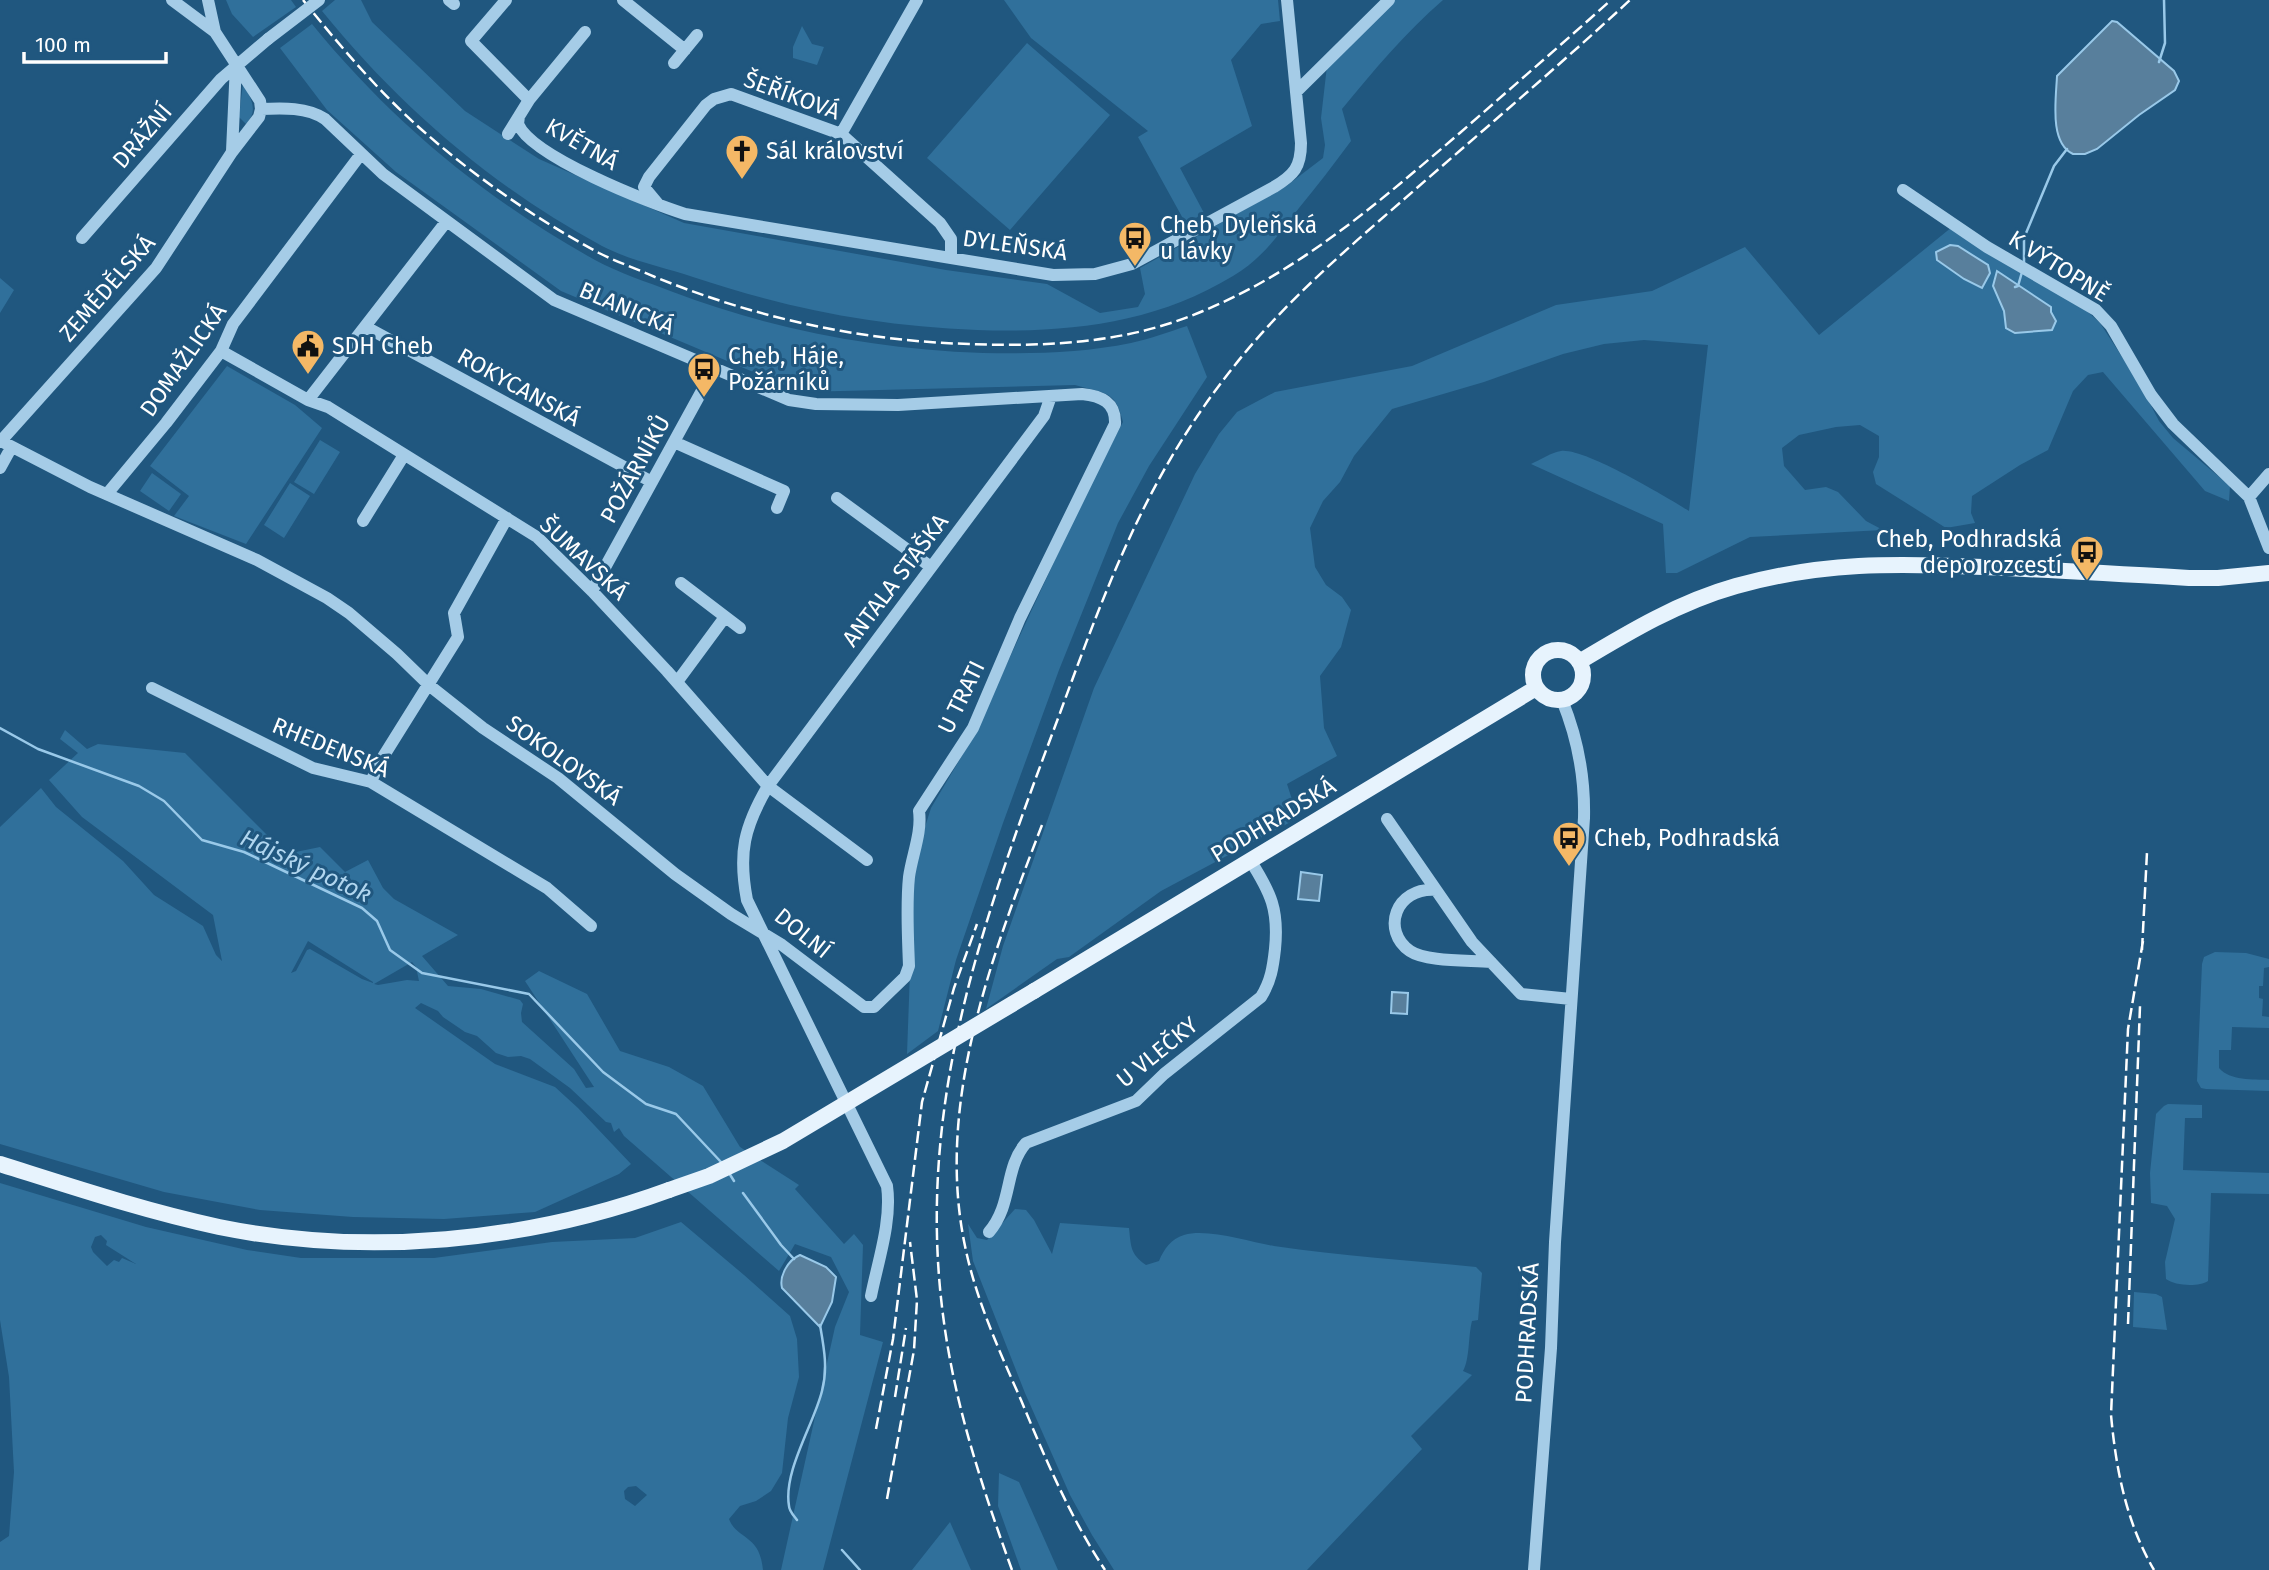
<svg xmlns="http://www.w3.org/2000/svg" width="2269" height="1570" font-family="'Fira Sans',sans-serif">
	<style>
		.green { fill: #30709b; fill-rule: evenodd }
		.water { fill: #587f9c; stroke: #99c9e9; stroke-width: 2 }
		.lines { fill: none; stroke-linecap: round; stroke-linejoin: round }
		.stream { stroke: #99c9e9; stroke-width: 2.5 }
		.minor { stroke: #a5cce7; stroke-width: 12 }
		.major { stroke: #e7f3fd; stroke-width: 16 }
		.rail { stroke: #fff; stroke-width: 2.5; stroke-dasharray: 12 5; stroke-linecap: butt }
		.minor-bridge { stroke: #a5cce7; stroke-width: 12 }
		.major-bridge { stroke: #e7f3fd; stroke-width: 16 }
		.labels { text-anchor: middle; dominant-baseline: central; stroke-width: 6; stroke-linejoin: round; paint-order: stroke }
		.street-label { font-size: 23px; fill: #fff; stroke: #20577f }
		.poi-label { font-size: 23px; fill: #fff; stroke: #20577f; text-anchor: start }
		.water-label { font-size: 24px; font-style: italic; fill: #b1d6ef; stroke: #20577f }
	</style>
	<rect width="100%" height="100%" fill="#20577f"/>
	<path class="green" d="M226 0H291L296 7 253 37 232 14Z
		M335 0H361L372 22 465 111 539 159 684 223 946 270 1047 284 1100 313 1138 307 1145 294 1140 268 1285 187 1323 158 1325 145 1321 118 1327 66 1394 0H1443C1405 33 1374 70 1342 109L1351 141C1334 164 1317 186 1299 208 1279 234 1262 259 1233 276 1154 324 1067 333 977 330 876 326 789 309 693 277 663 267 631 261 602 246 493 187 400 107 322 11Z
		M1004 0H1278L1280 21 1261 24 1231 60 1252 126 1180 168 1204 213 1186 224 1138 137 1148 131 1031 38Z
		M312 24C391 121 485 199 595 260 619 273 647 282 673 292 773 330 876 349 983 353 1033 354 1082 353 1131 343 1150 339 1168 332 1187 326L1207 377 1149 466 1118 523 1059 670 1003 823 956 960 938 1031 907 1054 914 862 931 808 972 739 1092 480 1123 422C1115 389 1105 394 1075 385L801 392 561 291 396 172 327 110 280 48Z
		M802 26 812 44 824 47 817 65 793 58V47Z
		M1027 43 1110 115 1010 230 927 158Z
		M243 83C251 99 259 110 246 124L239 117Z
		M1952 227 2078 303 2100 323 2141 386 2159 421 2173 438 2230 486 2229 501 2205 491 2103 372 2088 375 2073 391 2048 450 2020 465 1972 496 1971 513 1975 523 1946 528 1876 484 1873 472 1879 457V436L1860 425 1836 427 1799 435 1782 448 1784 466 1805 490 1826 487 1838 492 1866 521 1883 530 1750 537 1677 573H1666L1663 524 1531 464C1540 460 1552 452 1561 451 1585 448 1666 497 1689 511L1708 345 1644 340 1604 344 1563 354 1484 382 1392 409 1354 456 1340 482 1323 501 1310 528 1315 567 1326 585 1342 597 1351 610 1341 647 1320 676 1324 728 1337 756 1287 784 1298 818 1161 891 1069 957 1057 959 986 1009 1003 946 1094 688 1195 474 1219 434 1237 412 1275 392 1412 366 1556 305 1652 291 1745 247 1819 335Z
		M0 278 14 290 0 313Z
		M227 366 295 405 322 428 246 544 174 516 189 496 150 466Z
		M320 440 340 452 314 494 294 482Z
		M152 473 181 494 169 511 140 491Z
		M290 483 310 496 284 538 264 525Z
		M65 730 87 749 98 744 185 753 286 854 320 847 345 872 368 860 383 888 394 899 458 935 422 956 448 986 481 989 520 1000 523 1004 521 1013 522 1022 574 1069 586 1088 594 1087 525 981 539 971 587 994 620 1051 669 1067 703 1086 740 1147 799 1185 795 1189 844 1244 854 1234 863 1245 860 1335 883 1342 823 1570H781L835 1327 849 1292 831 1257 795 1244 779 1271 624 1136 619 1128 614 1132 611 1123 606 1122 570 1088 530 1059 521 1056 508 1057 496 1053 477 1036 465 1032 443 1017 438 1011 421 1003 415 1008 495 1064 555 1087 578 1108 631 1164 619 1174 535 1212 444 1219 353 1217 260 1210 164 1192 0 1144V827L41 788 56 807 123 861 154 895 203 926 216 955 222 961 213 915 82 817 49 780 78 753 60 739ZM308 941 373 982V983L362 979 310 949 307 950 296 971 291 973ZM412 962 416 967 419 981 407 980 378 985 374 984Z
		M2215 952 2246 953 2269 959V967L2264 968 2263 986H2259V998L2263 999 2262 1016 2269 1017V1028L2232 1027 2231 1050H2219V1068C2230 1081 2253 1079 2269 1080V1091L2206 1089 2201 1088 2197 1081 2202 964 2204 957Z
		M2168 1104 2202 1105V1118H2185L2183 1170 2269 1173V1194L2211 1193 2208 1281C2199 1287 2175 1286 2166 1279L2165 1262 2175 1219 2167 1206 2151 1203 2150 1173 2156 1114 2164 1106Z
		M0 1183 146 1227 247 1250 301 1258H434L552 1242 635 1238 681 1222 744 1275 790 1316 797 1339 799 1377 788 1418 782 1473 771 1491 756 1501 740 1506 729 1519C737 1540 760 1534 763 1570H0V1542L9 1536 14 1472 9 1377 0 1320ZM101 1235 107 1241 106 1245 136 1264 122 1258 119 1262 114 1260 107 1266 93 1252 91 1247 95 1237ZM636 1486 647 1495 635 1506 625 1499 624 1491 628 1487Z
		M1015 1209 1026 1210 1034 1220 1052 1254 1060 1223 1129 1228C1131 1246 1130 1254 1146 1265L1159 1261C1164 1249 1171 1239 1184 1235 1208 1228 1249 1242 1274 1246 1341 1256 1409 1260 1476 1267L1482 1273 1478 1320 1472 1321C1468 1336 1470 1359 1463 1371L1472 1375 1411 1436 1422 1449 1307 1570H1114L1092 1535 1070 1495 1025 1393 973 1261 968 1224 977 1238 987 1240Z
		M2134 1292 2156 1294 2162 1297 2167 1330 2133 1327Z
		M999 1473 1019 1482 1058 1570H1021L998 1506Z
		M950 1522 971 1570H912Z"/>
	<path class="water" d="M2112 21 2117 22 2174 71 2179 81 2175 90 2139 115 2097 149 2085 154H2073C2049 143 2056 99 2057 76Z
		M1950 245 1958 246 1988 265 1990 273 1982 288 1964 279 1937 260 1936 252Z
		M1997 271 2051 307V312L2056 321 2052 330 2015 333 2006 328 2004 311 1993 286Z
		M1301 872 1322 875 1319 901 1298 899Z
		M1392 992 1408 993 1407 1014 1391 1013Z
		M800 1255 826 1267 836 1277 832 1302 820 1327 782 1288C779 1276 788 1260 800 1255Z"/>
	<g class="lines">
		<path class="stream" d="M2159 62 2165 43 2164 0
			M2024 262V238L2054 166 2067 149
			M2015 287 2018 286 2022 272
			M0 728 38 749 139 786 164 801 202 840 244 852 362 908 377 921 390 950 422 973 529 994 603 1072 646 1104 676 1114 721 1162
			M729 1173 734 1181
			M743 1193 781 1245 794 1259
			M797 1520C794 1516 789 1511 789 1506 783 1471 814 1424 822 1391 828 1368 824 1348 820 1325
			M842 1550 860 1570"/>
		<path class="minor" d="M172 0 215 32
			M449 0 454 4
			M506 0 471 41 529 100
			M623 0 685 50
			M674 63 697 35
			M1297 91 1389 0
			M519 116 518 124C532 157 650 203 685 214L1053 275 1095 274 1132 264 1274 187C1294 175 1301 167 1301 143L1287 0
			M508 134 529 100 585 32
			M841 134 917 0
			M232 151 236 64
			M1903 190 1987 247 2096 310 2111 326 2151 395 2173 424 2249 497 2269 548
			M659 205 644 187 649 177 706 105 714 99 731 94 841 134 940 223 951 239V258
			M82 238 221 79 268 39
			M366 327 652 482
			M221 351 308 400 328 407 537 537 592 591 667 671 768 786 867 860
			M308 400 446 222
			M1 441 90 487 257 560 327 598 349 613 397 654 430 686 483 728 558 778 675 874 731 914 782 945 864 1007H874L905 977 909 966C908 937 906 906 909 877 912 855 922 833 919 811L973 728 1020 618 1115 424C1116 402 1101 396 1082 394L898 405 816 404 789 400 554 300 383 174 325 119C307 107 283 108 261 109
			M0 442 156 268 232 152 259 117 261 109 260 101 215 32 208 0
			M674 442 784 491 777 508
			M0 468 11 448
			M107 494 166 423 221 351 233 324 361 154
			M2249 497 2269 474
			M837 498 931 567
			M363 521 404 455
			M681 583 740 628
			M592 591 715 367
			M677 682 725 617
			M152 688 313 768 371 782 547 888 591 926
			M371 782 378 765 458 637 454 613 507 518
			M1387 819 1472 942 1521 994 1571 999
			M1436 890C1395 887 1381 931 1410 951 1426 962 1470 960 1491 962
			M989 1232C1013 1204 1004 1168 1026 1143L1136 1101 1164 1074 1261 997C1271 981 1273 967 1275 949 1279 910 1271 893 1250 860
			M871 1296C878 1261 892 1221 887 1186L747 900C738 853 744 827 768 786L1044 416 1051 396
			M1534 1570 1551 1348 1555 1242 1584 818C1585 776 1578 739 1562 700"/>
		<path class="major" d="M1533 675a25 25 0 1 1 50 0a25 25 0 1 1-50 0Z
			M1579 662C1629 632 1679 602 1736 586 1822 562 1895 563 1983 567 2052 570 2121 574 2189 578H2218L2269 573
			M1034 991 1536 688
			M0 1164C73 1187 145 1211 219 1227 367 1257 527 1242 669 1190"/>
		<path class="rail" d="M303 0C340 46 378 91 422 130 475 177 536 219 599 253 617 262 637 269 655 277 756 318 861 341 969 344 1050 347 1128 343 1203 311 1302 270 1380 201 1461 132 1511 88 1561 45 1611 0
			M1042 825C992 955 935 1104 965 1246 976 1300 999 1350 1021 1400 1045 1458 1070 1517 1105 1570
			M2143 941 2128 1029 2111 1415C2116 1469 2126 1522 2154 1570
			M2142 950 2147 852
			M2128 1324 2140 1006
			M895 1397 906 1328
			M876 1429 893 1339 922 1102 954 988 977 924
			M887 1499 914 1350 917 1300 910 1242
			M1012 1570C982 1487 954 1403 943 1315 915 1100 986 911 1060 713 1107 585 1148 473 1235 365 1288 298 1354 243 1418 187 1489 125 1561 64 1630 0"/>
		<path class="minor-bridge" d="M268 39 319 0"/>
		<path class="major-bridge" d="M669 1190 709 1176 783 1141 1034 991"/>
	</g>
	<defs>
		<symbol id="church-pin" viewBox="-11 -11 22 30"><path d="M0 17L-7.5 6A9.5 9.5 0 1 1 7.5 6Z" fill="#f4b866" stroke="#20577f"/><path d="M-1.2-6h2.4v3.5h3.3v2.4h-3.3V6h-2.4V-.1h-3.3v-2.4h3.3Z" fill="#111"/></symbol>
		<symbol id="bus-pin" viewBox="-11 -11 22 30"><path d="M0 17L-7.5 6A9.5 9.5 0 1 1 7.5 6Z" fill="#f4b866" stroke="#20577f"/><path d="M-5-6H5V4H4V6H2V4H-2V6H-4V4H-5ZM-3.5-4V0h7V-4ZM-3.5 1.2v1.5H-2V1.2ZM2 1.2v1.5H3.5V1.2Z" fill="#111"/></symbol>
		<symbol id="civic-pin" viewBox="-11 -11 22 30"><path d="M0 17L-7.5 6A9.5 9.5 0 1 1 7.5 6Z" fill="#f4b866" stroke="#20577f"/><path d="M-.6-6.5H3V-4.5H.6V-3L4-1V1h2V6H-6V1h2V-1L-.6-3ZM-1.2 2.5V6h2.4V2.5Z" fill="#111"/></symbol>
	</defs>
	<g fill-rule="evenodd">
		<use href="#church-pin" x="723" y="132" width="38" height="52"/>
		<use href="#bus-pin" x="1116" y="219" width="38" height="52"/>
		<use href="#civic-pin" x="289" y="327" width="38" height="52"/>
		<use href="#bus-pin" x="685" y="350" width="38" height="52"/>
		<use href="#bus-pin" x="2068" y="533" width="38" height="52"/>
		<use href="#bus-pin" x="1550" y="819" width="38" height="52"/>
	</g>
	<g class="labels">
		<g class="street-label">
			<text transform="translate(792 95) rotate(20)">ŠEŘÍKOVÁ</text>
			<text transform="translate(142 136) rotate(-49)">DRÁŽNÍ</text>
			<text transform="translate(582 144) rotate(30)">KVĚTNÁ</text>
			<text transform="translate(1015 245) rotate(8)">DYLEŇSKÁ</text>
			<text transform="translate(2059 266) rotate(32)">K VÝTOPNĚ</text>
			<text transform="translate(107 288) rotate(-49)">ZEMĚDĚLSKÁ</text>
			<text transform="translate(627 308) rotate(23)">BLANICKÁ</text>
			<text transform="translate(183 360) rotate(-55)">DOMAŽLICKÁ</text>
			<text transform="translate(519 387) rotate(29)">ROKYCANSKÁ</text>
			<text transform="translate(635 469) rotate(-61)">POŽÁRNÍKŮ</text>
			<text transform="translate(584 558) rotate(43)">ŠUMAVSKÁ</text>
			<text transform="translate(895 580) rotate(-53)">ANTALA STAŠKA</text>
			<text transform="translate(961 697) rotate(-64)">U TRATI</text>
			<text transform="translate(331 747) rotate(22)">RHEDENSKÁ</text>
			<text transform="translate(564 760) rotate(36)">SOKOLOVSKÁ</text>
			<text transform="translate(1273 820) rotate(-31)">PODHRADSKÁ</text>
			<text transform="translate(803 933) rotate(39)">DOLNÍ</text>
			<text transform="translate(1157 1052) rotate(-39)">U VLEČKY</text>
			<text transform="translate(1527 1333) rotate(-87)">PODHRADSKÁ</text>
		</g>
		<g class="poi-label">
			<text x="766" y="151">Sál království</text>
			<text x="1160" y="225">Cheb, Dyleňská<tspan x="1160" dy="26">u lávky</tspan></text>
			<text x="332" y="346">SDH Cheb</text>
			<text x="728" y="356">Cheb, Háje,<tspan x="728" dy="26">Požárníků</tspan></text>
			<text x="2062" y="539" text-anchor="end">Cheb, Podhradská<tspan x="2062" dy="26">depo rozcestí</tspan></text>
			<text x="1594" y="838">Cheb, Podhradská</text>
		</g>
		<g class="water-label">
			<text transform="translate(306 866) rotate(25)">Hájský potok</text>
		</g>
	</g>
	<path d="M24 52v10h142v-10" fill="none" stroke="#ffffff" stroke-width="3.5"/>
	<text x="35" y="52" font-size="21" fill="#ffffff" stroke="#20577f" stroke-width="5" paint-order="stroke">100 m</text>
</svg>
